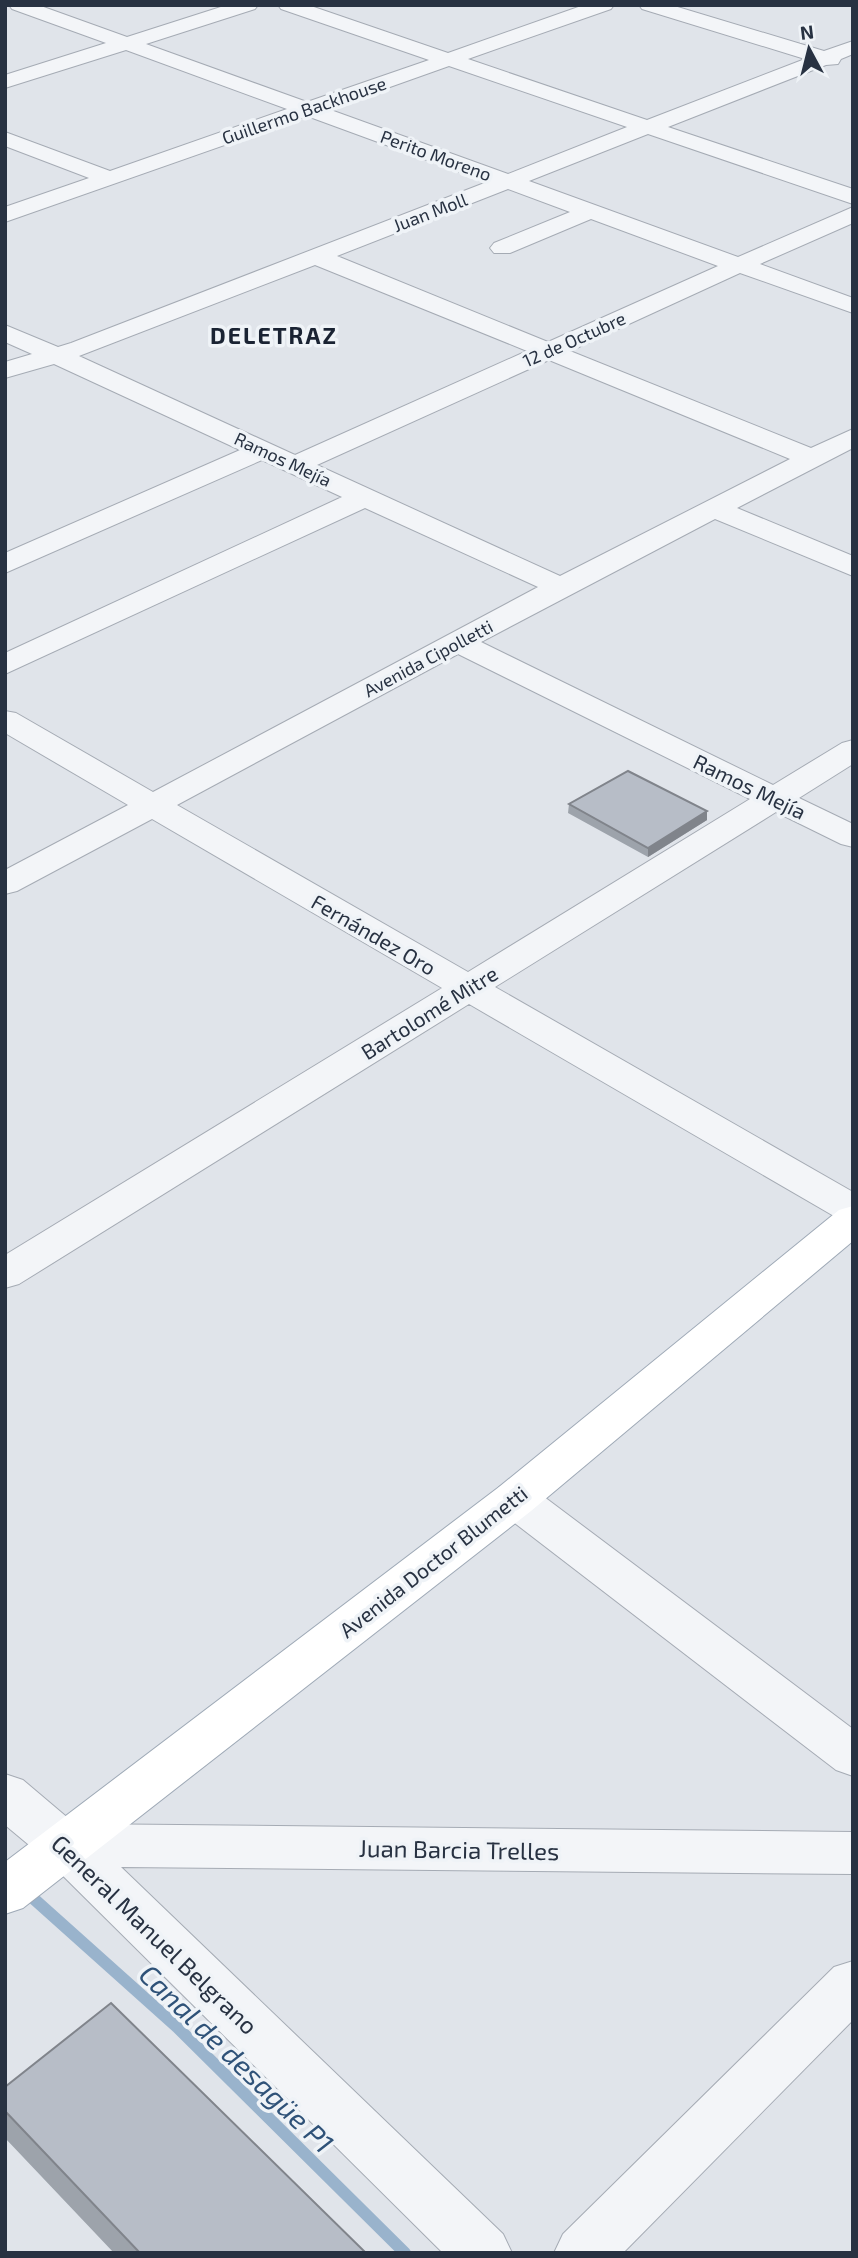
<svg xmlns="http://www.w3.org/2000/svg" width="858" height="2258" font-family="'Exo 2',sans-serif">
	<style>
		.lines { fill: none; stroke-linecap: round; stroke-linejoin: round }
		.stream { stroke: #99b3cc; stroke-width: 12 }
		.minor-casing { stroke: #a5abb4; stroke-width: 2 }
		.major-casing { stroke: #9ea9b6; stroke-width: 2 }
		.minor { fill: #f3f5f8; fill-rule: evenodd }
		.major { fill: #fff; fill-rule: evenodd }
		.wall { fill: #9da3ab }
		.shaded-wall { fill: #80848b }
		.building { fill: #b7bdc7; stroke: #80848b; stroke-width: 2 }
		.labels { text-anchor: middle; dominant-baseline: central; stroke-width: 7; stroke-linejoin: round; paint-order: stroke }
		.far-street-label { font-size: 18px; fill: #283242; stroke: #eff3f7 }
		.street-label { font-size: 21px; fill: #283242; stroke: #eff3f7 }
		.far-district-label { font-size: 23px; font-weight: bold; letter-spacing: 2px; fill: #1a2333; stroke: #eff3f7 }
		.near-street-label { font-size: 24px; fill: #283242; stroke: #eff3f7 }
		.near-water-label { font-size: 28px; font-style: italic; fill: #2f5278; stroke: #eff3f7 }
	</style>
	<rect width="100%" height="100%" fill="#e0e4ea"/>
	<g class="lines">
		<path class="stream" d="M34 1899 177 2027 405 2253"/>
		<defs>
			<path id="minor" d="M9 5H38L127 37 227 5H258L255 9 146 44 307 102 429 60 281 9 278 5H308L448 53 584 5H614L611 9 468 59 647 120 805 59 642 9 639 5H671L824 51 853 41V54L841 59 838 64 826 65 668 127 853 189V204L648 134 529 181 738 257 853 207V223L760 264 853 298V313L740 273 570 351 811 448 853 429V448L737 508 853 556V576L715 519 481 642 773 785 842 743 853 740V764L799 798 853 824V847L841 844 776 812 495 987 853 1192V1223L839 1219 469 1004 19 1284 5 1288V1255L442 988 152 819 17 891 5 894V870L128 805 5 733V711L16 713 153 792 538 587 365 508 5 674V653L342 497 262 460 5 573V553L240 450 54 364 5 378V362L32 354 5 342V325L58 347 71 343 487 182 307 116 5 222V207L89 178 5 146V132L110 171 287 109 126 50 5 88V75L106 43 12 9ZM449 66 627 127 508 174 328 109ZM508 189 570 212 494 243 490 248 494 253H510L591 219 718 266 548 342 337 256ZM315 265 527 351 295 455 79 356ZM549 360 790 459 560 576 317 465ZM458 654 750 799 468 972 177 805Z
				M515 1482 531 1487 853 1729V1776L836 1770 499 1511 493 1499 499 1487Z
				M5 1774 23 1780 75 1824 853 1832V1874L121 1867 503 2234 512 2253H443L47 1860 5 1825Z
				M853 1961V2020L623 2253H554L563 2234 834 1967Z"/>
			<path id="major" d="M853 1206V1241L531 1511 23 1908 5 1914V1862L499 1487 839 1210Z"/>
		</defs>
		<use href="#minor" class="minor-casing"/>
		<use href="#major" class="major-casing"/>
		<use href="#minor" class="minor"/>
		<use href="#major" class="major"/>
	</g>
	<path class="wall" d="M569 804 707 811V820L648 857 568 813Z
		M5 2087 366 2253H114L5 2138Z"/>
	<path class="shaded-wall" d="M707 811V820L648 857V848Z"/>
	<path class="building" d="M628 771 707 811 648 848 569 804Z
		M111 2003 366 2253H140L5 2111V2087Z"/>
	<g class="labels">
		<g class="far-street-label">
			<text transform="translate(304 110) rotate(-19)">Guillermo Backhouse</text>
			<text transform="translate(436 155) rotate(20)">Perito Moreno</text>
			<text transform="translate(430 212) rotate(-21)">Juan Moll</text>
			<text transform="translate(574 339) rotate(-24)">12 de Octubre</text>
			<text transform="translate(283 459) rotate(25)">Ramos Mejía</text>
			<text transform="translate(428 658) rotate(-28)">Avenida Cipolletti</text>
		</g>
		<g class="street-label">
			<text transform="translate(750 786) rotate(26)">Ramos Mejía</text>
			<text transform="translate(374 934) rotate(30)">Fernández Oro</text>
			<text transform="translate(429 1012) rotate(-32)">Bartolomé Mitre</text>
			<text transform="translate(433 1561) rotate(-38)">Avenida Doctor Blumetti</text>
		</g>
		<g class="far-district-label">
			<text x="274" y="335">DELETRAZ</text>
		</g>
		<g class="near-street-label">
			<text transform="translate(459 1849) rotate(1)">Juan Barcia Trelles</text>
			<text transform="translate(155 1934) rotate(44)">General Manuel Belgrano</text>
		</g>
		<g class="near-water-label">
			<text transform="translate(237 2058) rotate(44)">Canal de desagüe P1</text>
		</g>
	</g>
	<rect width="858" height="2258" fill="none" stroke="#283242" stroke-width="14"/>
	<g transform="translate(809 49) rotate(353)" stroke="#eff3f7" stroke-width="5" paint-order="stroke">
	<path d="M0-5L12 26L0 18L-12 26Z" fill="#283242"/>
	<text y="-10" font-size="19" font-weight="bold" text-anchor="middle" fill="#283242">N</text>
	</g>
</svg>
